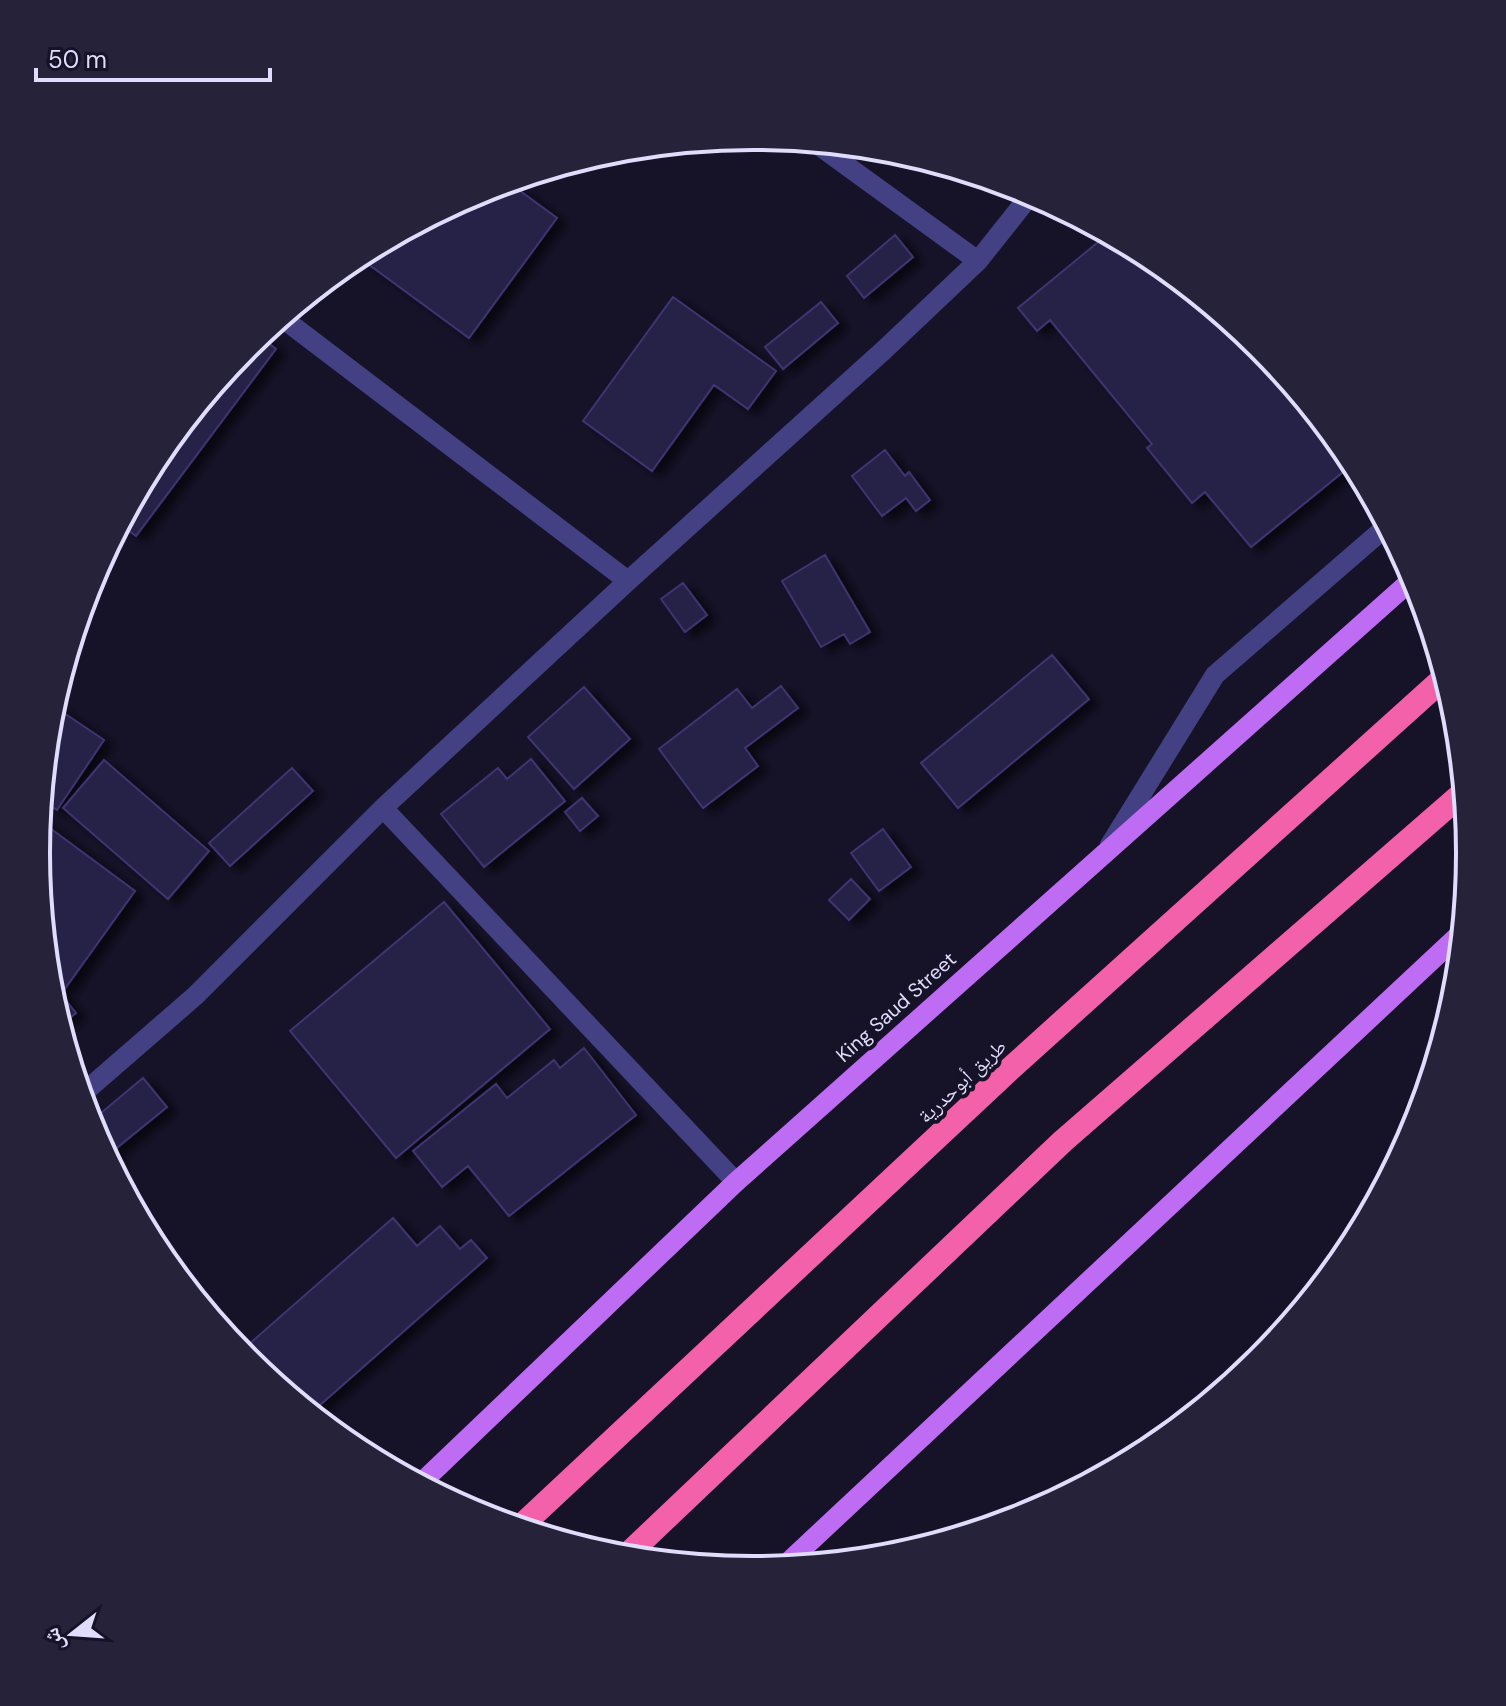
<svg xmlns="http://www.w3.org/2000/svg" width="1506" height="1706" font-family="'DM Sans','Noto Naskh Arabic',sans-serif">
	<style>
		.building { fill: #272047; stroke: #3f3471; stroke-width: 2; filter: url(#shadow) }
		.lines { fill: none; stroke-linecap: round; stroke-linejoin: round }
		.minor { stroke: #434183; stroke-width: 20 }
		.major { stroke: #be6cf3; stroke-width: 20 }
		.highway { stroke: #f261a9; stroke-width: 24 }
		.labels { text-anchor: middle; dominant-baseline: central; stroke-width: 8; stroke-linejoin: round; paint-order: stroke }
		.street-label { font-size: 20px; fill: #dfdcfc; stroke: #161228 }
		.rim { fill: none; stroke: #dfdcfc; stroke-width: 4 }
	</style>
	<defs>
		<filter id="shadow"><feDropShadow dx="9" dy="5" stdDeviation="4" flood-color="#0009"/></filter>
	</defs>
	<rect width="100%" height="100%" fill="#161228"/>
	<path class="building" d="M508 182 557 218 469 338 364 261 376 246 479 190Z
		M1108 234 1152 257 1260 346 1354 463 1251 547 1205 492 1192 503 1147 448 1152 444 1050 320 1037 331 1018 308Z
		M895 235 913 257 864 298 847 276Z
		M673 297 776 371 748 409 714 385 652 471 583 421Z
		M821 302 838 323 783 369 765 347Z
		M259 336 276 349 136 536 120 524 157 454 246 346Z
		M885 450 905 476 909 472 930 500 916 511 906 498 882 516 852 476Z
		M825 555 870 632 850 644 844 634 821 647 782 581Z
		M683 583 707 615 685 632 661 599Z
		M1052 655 1089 699 958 808 921 763Z
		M781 686 798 708 745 748 758 766 703 808 659 749 737 689 752 708Z
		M584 687 630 739 574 789 528 737Z
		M52 705 104 740 57 810 41 800Z
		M531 759 565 801 484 867 441 814 498 768 507 779Z
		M104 760 209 851 168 899 63 808Z
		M292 768 313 791 230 866 209 843Z
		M582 798 598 816 580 831 565 812Z
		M39 820 135 891 64 990 48 979 36 853Z
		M883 829 911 867 879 891 851 853Z
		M851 879 870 899 849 920 829 900Z
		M444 902 550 1029 396 1158 290 1031Z
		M57 989 76 1013 60 1026 50 995Z
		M584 1048 636 1115 509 1216 468 1166 442 1187 413 1151 496 1084 507 1098 554 1060 560 1068Z
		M143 1078 167 1107 113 1151 89 1123Z
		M94 1134 117 1159 111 1165Z
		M393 1218 417 1246 440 1226 460 1249 471 1240 487 1258 311 1413 252 1365 240 1352Z"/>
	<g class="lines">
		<path class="minor" d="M814 142 978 261
			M281 317 628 581
			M383 808 736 1182
			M1110 845 1215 675 1387 526
			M81 1095 195 996 383 808 628 581 884 350 978 261 1032 193"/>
		<path class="major" d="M420 1484 736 1182 1415 577
			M783 1567 1462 932"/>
		<path class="highway" d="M519 1528 1010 1069 1445 677
			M625 1557 1063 1141 1464 792"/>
	</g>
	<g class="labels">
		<g class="street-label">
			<text transform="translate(896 1007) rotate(-42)">King Saud Street</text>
			<text transform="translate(962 1081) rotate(-43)">طريق أبوحدرية</text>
		</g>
	</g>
	<path d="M0 0H1506V1706H0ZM50 853a703 703 0 1 1 1406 0a703 703 0 1 1-1406 0Z" fill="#262239" fill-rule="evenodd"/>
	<path class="rim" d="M50 853a703 703 0 1 1 1406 0a703 703 0 1 1-1406 0Z"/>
	<g transform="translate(72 1634) rotate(253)" stroke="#161228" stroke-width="6" paint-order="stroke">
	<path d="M0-6L14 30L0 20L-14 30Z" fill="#dfdcfc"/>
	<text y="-12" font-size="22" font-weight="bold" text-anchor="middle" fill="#dfdcfc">ش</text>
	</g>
	<path d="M36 68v12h234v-12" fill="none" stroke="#dfdcfc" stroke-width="4"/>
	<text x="48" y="68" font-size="24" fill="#dfdcfc" stroke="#161228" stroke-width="6" paint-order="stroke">50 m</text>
</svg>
